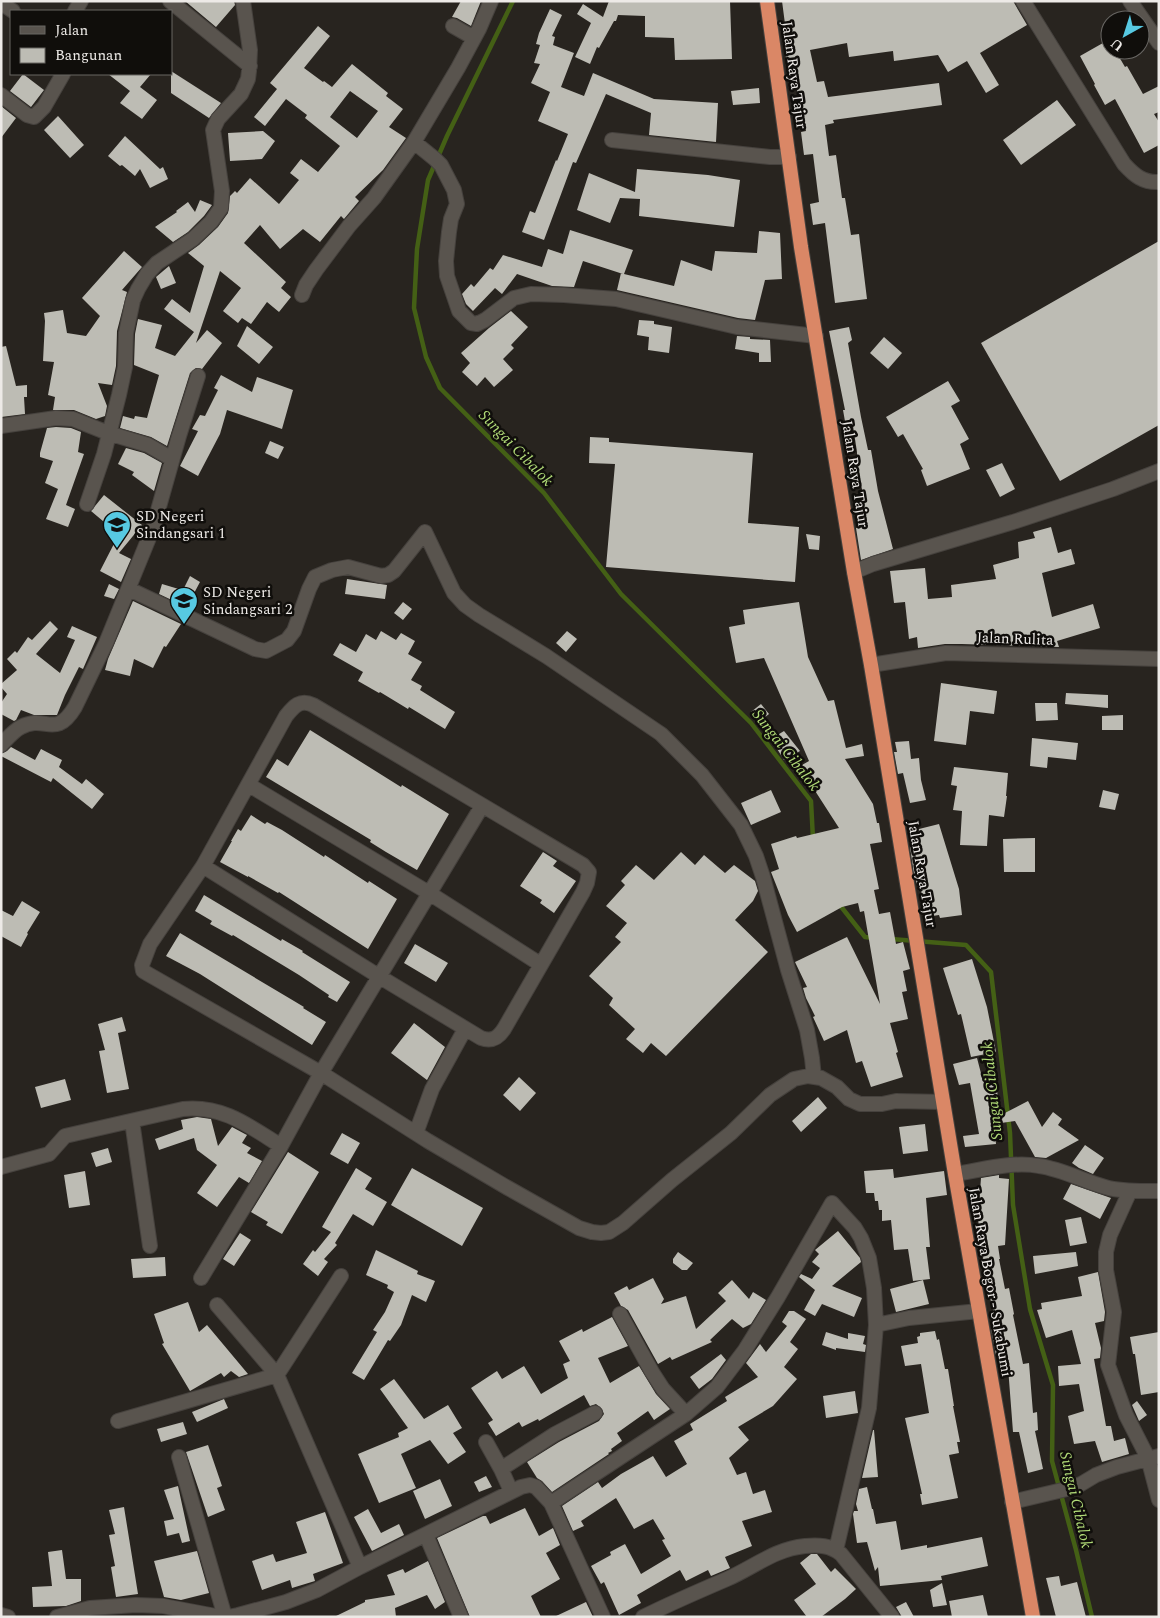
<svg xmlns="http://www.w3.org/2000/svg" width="1160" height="1618" font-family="Spectral,serif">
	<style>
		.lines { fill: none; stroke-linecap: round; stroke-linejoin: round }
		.stream { stroke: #446015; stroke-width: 4.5 }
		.building { fill: #bdbcb4; fill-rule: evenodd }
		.minor-casing { stroke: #46423e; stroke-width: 16 }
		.trunk-casing { stroke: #46423e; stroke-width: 16 }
		.minor { stroke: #59544e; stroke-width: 14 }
		.trunk { stroke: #da8766; stroke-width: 14 }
		.labels { text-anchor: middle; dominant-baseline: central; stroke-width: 5; stroke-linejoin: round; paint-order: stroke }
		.street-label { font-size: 15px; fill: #edeae7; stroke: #100e0b }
		.poi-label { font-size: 15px; fill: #edeae7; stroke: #100e0b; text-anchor: start }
		.water-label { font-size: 16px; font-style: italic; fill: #b0da77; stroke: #100e0b }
	</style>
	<rect width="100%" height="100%" fill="#28241f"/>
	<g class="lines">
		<path class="stream" d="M513 1 447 136 428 180 417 249 414 308 426 357 440 388 544 493 621 594 751 723 811 801 813 839
			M839 904 865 937 873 938
			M891 939 966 945 991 972 1010 1133 1013 1205 1030 1309 1053 1385 1052 1461 1076 1550 1092 1617"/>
	</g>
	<path class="building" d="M185 1H234L235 5 216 27Z
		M461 1H481L471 26 457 18 452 17Z
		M609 1H730L732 59 675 60 674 38 645 37V16L618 15 616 21H614L599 48 597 47 590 64 575 57 591 23 577 14 583 4 603 17Z
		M782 1H1013L1027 25 980 53 999 85 986 93 967 61 948 72 938 55 894 61 893 51 849 57 847 43 810 50 817 82 824 81 828 97 939 83 942 105 833 120 834 123 825 125 829 156 836 155 842 198H845L851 235 859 234 867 299 835 303 825 223 813 225 810 204 819 202 813 154 804 155 801 132 806 131 795 81 791 82 784 48 788 47Z
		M550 9 562 15 552 36 555 37 553 45 574 53 561 87 584 96 593 73 654 99 718 103 716 142 649 135 651 113 606 94 576 163 573 162 544 240 522 232 530 211 535 213 556 160 557 161 568 134 538 121 550 92 531 83 540 64 534 63 540 45 536 44 539 33Z
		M318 26 330 36 304 68 323 82 324 81 332 87 352 64 388 93 386 96 403 109 389 127 406 138 383 170 355 197 359 201 344 219 341 216 320 242 303 229 280 249 260 225 244 243 286 282 281 288 291 297 279 312 267 302 251 324 242 318 238 323 223 311 241 288 220 271 196 343 207 330 222 343 202 369 196 368 190 373 167 446 151 437 120 428 123 416 134 419 135 416 147 418 159 375 134 365 135 334 138 319 162 325 155 348 175 356 194 332 164 309 172 299 190 313 204 266 188 253 199 245 218 227 228 213 230 196 235 191 237 193 250 178 279 204 299 180 290 173 301 159 318 172 340 146 305 118 307 115 286 99 265 126 254 117 277 89 270 83ZM350 91 378 111 357 138 330 117Z
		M1110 39V50H1115L1125 67 1127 66 1143 94 1159 86V112L1154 114 1159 122V145L1144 153 1115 99 1105 105 1094 85 1095 84 1080 56Z
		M171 71 221 103 209 118 171 93Z
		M23 74 44 90 31 107 10 91Z
		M108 74H151L140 87 157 100 142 119 120 103 130 91Z
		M759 88 760 103 733 105 731 91Z
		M1057 100 1076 125 1021 165 1003 140Z
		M1 106 16 118 1 138Z
		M58 116 84 145 70 158 44 130Z
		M263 131 275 141 262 159 230 161 228 133Z
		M125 136 160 169 163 167 168 179 150 188 140 169 135 176 122 165 120 166 108 156Z
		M637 169 708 175 740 180 734 227 639 216 640 199 620 198 610 223 577 210 589 173 635 192Z
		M200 200 212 205 204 216 188 232 173 242 155 227 177 212 176 211 188 202 195 212Z
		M570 230 633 250 624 274 674 286 681 260 712 271 715 251 757 253 759 231 780 233 782 279 765 280 755 320 738 318 617 290 621 273 623 274 583 261 574 287 552 286 517 274 502 294 495 288 473 311 466 304 462 294 471 284 474 287 490 268 493 270 503 255 542 267 548 249 563 254Z
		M1159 241V425L1060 481 981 343Z
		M124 251 142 267 122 290 127 292 117 331 116 366 112 385 98 383 107 406 105 416 96 419 74 410H53L55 397 48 395 54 362 43 361 45 321 44 313 63 310 67 333 86 336 100 316 82 298Z
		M169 266 176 283 161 289 156 277Z
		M511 311 528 327 511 345 514 348 503 359 513 370 494 387 485 377 477 386 462 372 470 363 461 353 489 328Z
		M639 320 654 321V324L672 327 669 353 648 350 649 337 637 335Z
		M247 326 273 347 259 364 237 346Z
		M849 327 852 340 848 343 861 417 868 450H871L878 491 893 549 861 560 856 528 865 526 859 495 863 494 857 466V452L853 426 846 427 843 410H845L829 331Z
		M737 336 750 337V339L770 340 771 362H759V353L735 349Z
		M884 337 902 353 888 369 870 353Z
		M6 346 16 386 27 385V397H24L25 414 1 417V347Z
		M221 375 252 392 257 377 293 390 282 429 227 410 220 434 198 476 180 466 198 431 192 429 200 415 205 416 218 390 214 388Z
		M948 381 960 401 951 406 969 439 960 444 970 469 927 486 921 470 923 469 903 434 898 437 886 417Z
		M56 427 71 428 81 432 78 452 84 454 66 505 75 509 68 527 46 519 58 489 45 483 53 461 40 457V453L47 428Z
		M590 437 609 438V442L753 453 748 523 799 527 795 582 606 567 615 464 589 463Z
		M270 441 284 447 278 459 265 453Z
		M126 448 144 453 162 463 154 491 132 475 134 472 118 464Z
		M1002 463 1015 489 1000 497 986 470Z
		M104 495 142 525 119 553 131 559 121 582 100 571 118 536 116 533V532L91 511Z
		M1051 527 1058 553 1071 549 1075 564 1042 573 1052 617 1093 604 1100 628 1057 641 1059 647 962 644H945L918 648 917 637 909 639 905 602 894 603 890 571 925 568 928 599 952 597 951 585 996 579 993 565 1019 558 1018 542 1035 538 1033 532Z
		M806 534 820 536 819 550 809 549Z
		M190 576 200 582 192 597 182 592Z
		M347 579 387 585 385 599 345 594Z
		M109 584 119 589 114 599 104 596Z
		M162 584 182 590 178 603 159 594Z
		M133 601 181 624 166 647 164 646 153 668 134 659 130 676 105 670 108 659Z
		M403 602 412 609 403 620 394 613Z
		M799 602 808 657 828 701 834 700 846 748 862 744 864 756 845 759 873 804 877 823H879L882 842 870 844 879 889 874 890 879 914 890 912 896 944 903 942 910 969 903 971 907 991 902 992 908 1019 890 1023 898 1052 896 1053 903 1077 871 1087 862 1061 856 1063 847 1030 824 1041 813 1017 815 1016 806 998 803 988 807 987 795 962 847 937 880 1004 864 911 860 912 858 903 842 907 797 932 788 915 771 872 779 869 771 844 796 836 797 838 839 828 810 783 812 782 802 765 809 761 764 658 736 663 729 627 745 624 743 610Z
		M50 621 58 629 36 654 60 673 75 640 67 637 72 626 97 637 83 669 79 667 65 695 57 715H34L21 710 16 720 14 721 1 714V703L7 694 1 687V684L17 670 7 659 15 651 17 653 28 637 32 640Z
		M381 631 396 640 401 633 415 641 408 654 422 662 411 680 422 686 420 690 455 712 445 729 409 707 408 709 380 692 379 693 358 681 363 672 333 655 340 643 356 652 366 634 376 640Z
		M567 631 577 639 566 652 556 643Z
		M941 683 997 691 994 714 970 711 966 745 934 741Z
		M1066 693 1108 695V708L1065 704Z
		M1035 703H1057L1058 720 1036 721Z
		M761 704 769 714 759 722 751 712Z
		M1123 715V730H1102V716Z
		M310 730 401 787 402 785 449 814 417 870 386 852 370 842 371 840 266 777 277 759 288 766Z
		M784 731 800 751 784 760 771 739Z
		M1032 738 1078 743 1076 760 1048 757 1047 768 1030 766Z
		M909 741 911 759 919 758 921 780 926 800 910 803 903 773 898 774 894 752H897L895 742Z
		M11 747 35 760 41 749 62 760 59 767 82 784 86 779 104 794 92 809 53 778 51 782 1 756V754L7 751Z
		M954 767 1008 773 1006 796H1007L1004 817 989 815 987 846 960 845 962 811 953 810 957 786 951 785Z
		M771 790 781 812 751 825 741 803Z
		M1103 790 1119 794 1115 810 1099 807Z
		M251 815 265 824 267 822 282 830 324 857 325 855 368 883 369 881 397 899 368 949 279 892 278 893 248 876V877L220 862 232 841H231L238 829 241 831Z
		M939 824 959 889 962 915 940 918 939 915 926 917 921 890 919 891 914 874 910 847 919 846 915 830Z
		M1035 838V872H1004L1003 839Z
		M543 852 557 861 553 866 576 881 554 913 540 903 542 900 520 886Z
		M681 852 695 865 704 855 725 873 734 865 755 881 758 891 753 901 735 920 768 952 666 1056 651 1043 643 1053 626 1039 635 1029 609 1005 613 998 589 976 621 942 615 937 627 923 606 906 625 885 621 881 636 865 654 880Z
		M204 895 281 941 282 939 303 951 302 952 350 982 337 1002 328 997 329 995 299 975 233 935 232 936 210 924 212 921 195 911Z
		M22 901 40 912 27 933 28 934 21 947 1 936V910L13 916Z
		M180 933 294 1001 304 1007 303 1008 326 1022 312 1045 200 974 166 956Z
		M415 944 448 963 436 982 404 963Z
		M972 959 987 1007 996 1052 971 1057 961 1014 958 1015 943 968Z
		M122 1017 126 1031 118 1033 129 1089 107 1093 99 1051 105 1050 98 1024Z
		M414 1023 445 1047 427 1080 391 1053Z
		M977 1058 983 1081 995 1079 1001 1115 1028 1101 1042 1127 1053 1112 1062 1119 1058 1125 1079 1140 1046 1158 1035 1157 1015 1121 994 1124 996 1144 965 1147 963 1136 979 1134 970 1083 959 1085 953 1064Z
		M519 1077 536 1093 520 1111 503 1095Z
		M65 1079 71 1100 41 1108 35 1087Z
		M818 1097 827 1108 801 1132 792 1121Z
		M197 1117 211 1119 218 1146 232 1127 245 1134 247 1135 242 1143 251 1148 247 1153 262 1161 249 1183 239 1177 217 1207 197 1193 217 1165 197 1150 194 1138 159 1150 155 1139 183 1129 181 1120Z
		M925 1124 928 1151 903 1154 899 1127Z
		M342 1133 360 1143 348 1164 330 1154Z
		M1085 1145 1104 1158 1093 1174 1079 1168 1072 1163Z
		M108 1148 112 1162 96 1167 91 1153Z
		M288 1152 319 1172 282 1234 266 1225 268 1222 251 1212Z
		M356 1168 372 1178 365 1189 387 1202 373 1226 353 1214 335 1243 337 1245 324 1259 328 1262 318 1276 303 1264 313 1250 315 1252 331 1232 322 1227Z
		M412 1168 483 1208 462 1246 391 1205Z
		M893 1169 894 1178 944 1171 947 1195 926 1198 930 1247H926L930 1279 913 1281 908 1249 894 1250 891 1220 882 1221V1210H879L878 1201H875L874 1193H866L864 1171Z
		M85 1171 90 1205 69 1208 64 1175Z
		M999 1175V1178L1009 1179 1005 1245 998 1246 1000 1259H999L1005 1289 1009 1288 1014 1314 1013 1315 1023 1364 1029 1363 1033 1413 1037 1412 1038 1430 1035 1431 1043 1469 1028 1473 1019 1432H1013L1007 1354 996 1355 991 1329 998 1328 992 1307 981 1250 983 1249 978 1220 981 1178Z
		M1071 1184 1111 1198 1100 1219 1063 1199Z
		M1081 1217 1087 1243 1070 1246 1065 1220Z
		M838 1231 860 1258 861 1262 832 1286 862 1298 854 1317 822 1304 815 1316 804 1310 815 1290 799 1277 801 1274 812 1279 820 1268 812 1262 819 1254 815 1250Z
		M240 1233 251 1240 234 1266 223 1259Z
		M376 1250 418 1271 417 1274 435 1281 426 1302 412 1295 401 1325 390 1341 388 1340 364 1380 352 1373 377 1332 373 1330 385 1312 394 1292 387 1288 388 1285 366 1275Z
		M678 1252 693 1263 687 1270H682L673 1263V1259Z
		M1076 1252 1078 1266 1035 1274 1033 1256Z
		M165 1257 166 1276 133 1278 131 1259Z
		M1098 1272 1105 1312 1104 1321 1095 1323 1101 1348 1100 1358 1094 1359 1106 1426H1111L1114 1441 1125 1438 1129 1454 1102 1462 1095 1441 1074 1444 1068 1416 1084 1411 1079 1384 1059 1386 1058 1366 1081 1364 1072 1330 1046 1338 1037 1310 1042 1309 1041 1303 1082 1296 1078 1277Z
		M653 1278 664 1299 661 1304 686 1296 696 1329 726 1301 718 1293 732 1280 749 1299 753 1292 766 1300 751 1324 743 1328 732 1319 710 1340 712 1342 672 1360 670 1357 658 1364 628 1310 621 1306 614 1293 627 1286 629 1290Z
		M923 1280 929 1304 896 1312 890 1289Z
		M188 1302 199 1332 207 1325 248 1374 239 1377 231 1371 224 1377 221 1373 190 1391 162 1344 164 1343 154 1314Z
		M789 1311H794L806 1319 790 1342 798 1349 784 1367 797 1379 773 1406 738 1427 749 1440 729 1458 737 1475 746 1472 753 1494 765 1490 772 1512 742 1521 752 1546 725 1557 730 1568 711 1576 708 1570 686 1581 680 1570 637 1595 641 1603 619 1615 604 1582 601 1584 591 1566 611 1555 610 1552 625 1544 641 1574 671 1556 662 1540 665 1539 653 1519 634 1529 616 1498 581 1521 584 1526 573 1531 562 1506 598 1482 602 1488 621 1474 653 1456 666 1477 687 1464 674 1441 693 1430 690 1424 727 1401 725 1397 758 1377 746 1363 760 1344 766 1352 787 1326 782 1322Z
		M612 1317 628 1346 598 1358 610 1383 639 1366 656 1394 670 1409 654 1420 648 1411 617 1433 622 1441 611 1449 612 1451 608 1453 609 1454 552 1492 542 1481 537 1478 527 1462 559 1442 599 1421 604 1414 602 1409 596 1404 590 1406 584 1395 539 1421 538 1419 522 1427 519 1422 496 1436 488 1423 493 1420 471 1388 497 1371 502 1379 524 1366 541 1394 568 1378 563 1364 570 1361 559 1341 582 1329 583 1332Z
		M935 1331 937 1340 939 1339 945 1369H948L954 1406H953L960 1442H957L959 1453 949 1455 958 1498 922 1505 920 1494H922L905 1418 929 1413 921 1364 905 1366 901 1346 918 1343 917 1337 920 1336V1333Z
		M826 1332 848 1339V1333L865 1336 863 1344 866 1345 865 1352 836 1348V1350L822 1345Z
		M1159 1332V1392L1141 1395 1135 1354H1133L1130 1337Z
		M721 1354 726 1360 712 1379 699 1389 690 1377Z
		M394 1379 424 1419 448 1405 462 1428 453 1433 466 1452 448 1464 430 1440 401 1454 416 1488 379 1503 358 1454 399 1437 398 1433 408 1428 380 1389Z
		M855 1391 858 1413 826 1418 823 1396Z
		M224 1399 228 1408 197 1422 192 1412Z
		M1137 1401 1147 1415 1139 1421 1132 1405Z
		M183 1422 187 1434 161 1442 157 1429Z
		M873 1430H874L878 1477 862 1478Z
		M208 1445 222 1486 217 1488 225 1510 208 1517 186 1452Z
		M486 1476 492 1487 479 1492 474 1482Z
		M440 1479 452 1506 425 1519 413 1491Z
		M178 1486 190 1541 182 1543 179 1533 167 1536 164 1521 174 1519 164 1490Z
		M867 1487 872 1509H873L876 1524 896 1521 901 1550 927 1545V1548L982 1537 988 1566 941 1576 942 1580 880 1586 878 1567 875 1571 867 1542 857 1543 853 1514 854 1511H858L856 1504 859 1489Z
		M124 1507 138 1594 116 1597 111 1567 115 1566 109 1535 115 1534 109 1510Z
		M525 1508 539 1536 553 1528 560 1545 546 1553 560 1579 531 1596 541 1617H470L437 1538 483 1516H486L490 1524Z
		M368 1509 381 1533 399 1524 404 1535 372 1551 354 1517Z
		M325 1512 343 1563 313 1574 315 1581 292 1588 290 1580 262 1590 252 1561 273 1554 276 1562 307 1553 296 1522Z
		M62 1550 66 1579H81V1601L66 1606 33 1607 32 1587 52 1586 48 1552Z
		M197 1551 209 1593 181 1600 164 1597 154 1561Z
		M811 1554H817L831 1572 835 1568 856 1589 845 1599 821 1617H807L794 1600 816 1584 800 1563Z
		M428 1561 445 1602 435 1609 427 1595 395 1608 396 1617H334L365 1602V1600L395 1595 387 1575 403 1569 405 1573Z
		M1059 1576 1061 1586 1077 1582 1086 1617H1056L1046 1578Z
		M942 1583 947 1605 933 1607 930 1590Z
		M983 1595 988 1617H952L949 1601Z
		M586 1602 593 1617H554Z
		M906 1602 914 1617H902L896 1607Z"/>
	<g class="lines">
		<defs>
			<path id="minor" d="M170 1 250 66
				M1023 1 1124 164C1134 175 1143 183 1159 182
				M1130 1 1159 43
				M1 3 13 11
				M75 11 81 1
				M453 26 474 38
				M1 95 27 115 34 117 44 107 63 74
				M612 140 770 157H789
				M414 142 435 159 441 165 454 190 457 204 451 219 449 232 446 261 447 276 459 311 471 323 477 324 485 320 514 298 531 294 564 295 616 299 737 327 816 336
				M302 295 306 285 316 270 349 226 374 198 414 142 458 68 479 29 491 1
				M1 426 56 418 73 419 108 433 148 445 172 459
				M87 504 104 454 119 395 125 367 126 333 133 300 138 289 147 274 157 263 193 239 211 222 221 208 222 191 213 130 218 119 241 94 248 79 249 71 250 50 243 1
				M854 572 873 564 1013 522 1113 489 1159 471
				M129 589 255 649 266 651 287 640 294 631 309 589 315 577 332 570 348 567 381 576 388 575 394 571 425 532 454 593 465 605 479 615 546 656 661 734 702 775 741 825 756 856 763 877 788 970 807 1030 812 1058 814 1077
				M871 665 946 653 1159 659
				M1 745C7 739 13 731 21 727 46 714 55 740 75 707L106 643 153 528 179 436 198 376
				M249 785 429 893 540 964
				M203 866 380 977 481 1038C492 1042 498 1038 504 1029L583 892 587 883 589 872 583 865 313 705C300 699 294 706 286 716L203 866 150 944 142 965 143 971 148 974 321 1073 428 1141 508 1188 579 1228 592 1232 601 1233 609 1232 623 1223 672 1180 731 1133 770 1095 794 1079 808 1076 821 1078 837 1087 849 1099 860 1104H882L896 1101 943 1102
				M132 1121 150 1246
				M416 1133 432 1089 465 1029
				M1 1167 49 1154 65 1136 183 1109C223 1105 249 1126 281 1146
				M955 1174C982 1170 1012 1161 1039 1166 1062 1169 1083 1181 1105 1187 1122 1192 1141 1191 1159 1191
				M1130 1191 1110 1235 1106 1252V1270L1114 1312 1108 1365 1126 1415 1148 1458 1159 1500
				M201 1278 281 1146 321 1073 482 806
				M217 1305 277 1375 360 1567
				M620 1314 652 1372 663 1389 686 1414
				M876 1325 909 1318 979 1311
				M118 1421 277 1375 341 1276
				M486 1442 501 1469
				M179 1457 225 1617
				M511 1491 501 1469 555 1434 595 1413
				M1012 1502 1071 1488 1081 1484 1096 1475 1117 1467 1159 1456
				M551 1503 686 1414 717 1387 745 1350 778 1297 832 1203 855 1228 861 1238 869 1258 874 1288 876 1325 869 1408 836 1550
				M426 1535 461 1617
				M1 1615 8 1617
				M57 1617 90 1608 136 1605 163 1606 221 1617
				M228 1617 238 1615 286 1602 317 1590 360 1567 521 1487 530 1485 536 1487 551 1503 603 1617
				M643 1617C671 1603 699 1591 727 1579 754 1567 775 1549 805 1546 819 1545 830 1545 841 1554L892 1617"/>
			<path id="trunk" d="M767 1 801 247 854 572 871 665 955 1174 1033 1617"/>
		</defs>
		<use href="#minor" class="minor-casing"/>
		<use href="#trunk" class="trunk-casing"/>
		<use href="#minor" class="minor"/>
		<use href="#trunk" class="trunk"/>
	</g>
	<defs>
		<symbol id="school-pin" viewBox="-11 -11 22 30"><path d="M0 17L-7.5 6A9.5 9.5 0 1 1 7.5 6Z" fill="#57c9e2" stroke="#100e0b"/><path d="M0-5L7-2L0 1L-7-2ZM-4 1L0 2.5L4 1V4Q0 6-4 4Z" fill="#111"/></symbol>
	</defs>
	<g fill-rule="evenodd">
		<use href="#school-pin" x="101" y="509" width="32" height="43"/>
		<use href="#school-pin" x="168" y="585" width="32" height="43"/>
	</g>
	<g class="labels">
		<g class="street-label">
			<text transform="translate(794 75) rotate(82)">Jalan Raya Tajur</text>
			<text transform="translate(855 474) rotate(81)">Jalan Raya Tajur</text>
			<text transform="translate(1015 639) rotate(2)">Jalan Rulita</text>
			<text transform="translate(922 874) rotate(80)">Jalan Raya Tajur</text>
			<text transform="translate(990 1282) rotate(80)">Jalan Raya Bogor - Sukabumi</text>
		</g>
		<g class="poi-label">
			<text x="136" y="516">SD Negeri<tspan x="136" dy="17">Sindangsari 1</tspan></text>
			<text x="203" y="592">SD Negeri<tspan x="203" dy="17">Sindangsari 2</tspan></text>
		</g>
		<g class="water-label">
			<text transform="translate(516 448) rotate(46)">Sungai Cibalok</text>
			<text transform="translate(786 750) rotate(52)">Sungai Cibalok</text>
			<text transform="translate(992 1091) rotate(-96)">Sungai Cibalok</text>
			<text transform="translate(1076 1500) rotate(77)">Sungai Cibalok</text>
		</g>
	</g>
	<rect width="1160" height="1618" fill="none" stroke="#edeae7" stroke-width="5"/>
	<rect x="10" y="10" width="162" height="65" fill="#100e0b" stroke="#686663"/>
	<rect x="20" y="26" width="25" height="8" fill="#59544e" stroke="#686663"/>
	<text x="55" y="35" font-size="15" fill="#edeae7">Jalan</text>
	<rect x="20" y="48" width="25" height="15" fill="#bdbcb4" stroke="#686663"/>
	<text x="55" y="60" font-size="15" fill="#edeae7">Bangunan</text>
	<g transform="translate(1125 35) rotate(219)"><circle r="24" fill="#100e0b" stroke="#686663"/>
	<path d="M0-4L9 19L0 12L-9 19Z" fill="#57c9e2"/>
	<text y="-8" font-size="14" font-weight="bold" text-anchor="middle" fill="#edeae7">U</text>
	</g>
</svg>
